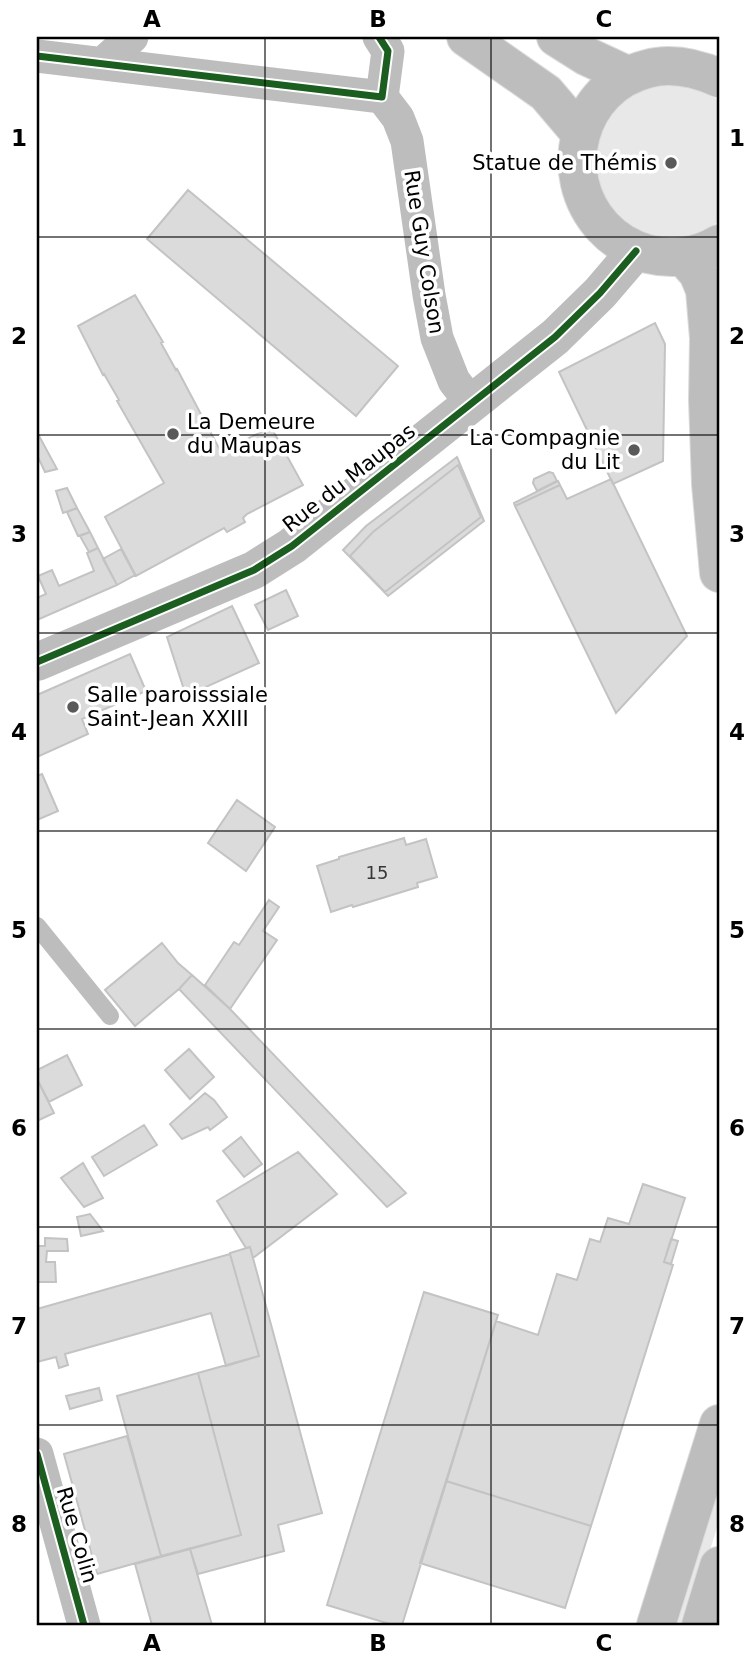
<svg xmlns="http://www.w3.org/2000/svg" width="756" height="1662" font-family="'DejaVu Sans',sans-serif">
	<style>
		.green { fill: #e8e8e8 }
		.building { fill: #dbdbdb; stroke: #c3c3c3; stroke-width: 2; fill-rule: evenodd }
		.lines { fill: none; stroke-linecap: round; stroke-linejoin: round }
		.primary-casing { stroke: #dbdbdb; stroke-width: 40 }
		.service { stroke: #bdbdbd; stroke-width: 18 }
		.minor { stroke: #bdbdbd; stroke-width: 33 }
		.tertiary { stroke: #bdbdbd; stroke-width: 38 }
		.primary { stroke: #bdbdbd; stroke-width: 38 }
		.cycleway-casing { stroke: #fff; stroke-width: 11 }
		.cycleway { stroke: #1b5e20; stroke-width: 7 }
		.grid { fill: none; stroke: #000; stroke-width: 2; stroke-opacity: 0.55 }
		.poi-dot { fill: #595959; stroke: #fff; stroke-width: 2.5 }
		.labels { text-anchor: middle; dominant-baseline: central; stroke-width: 7; stroke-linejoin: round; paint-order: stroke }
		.number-label { font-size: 18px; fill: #373737 }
		.poi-label { font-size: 21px; fill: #000; stroke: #fff; text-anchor: end }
		.street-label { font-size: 21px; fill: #000; stroke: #fff }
		.neatline { fill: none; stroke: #000; stroke-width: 2.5 }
		.grid-label { font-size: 23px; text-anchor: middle; font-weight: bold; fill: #000 }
	</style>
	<rect width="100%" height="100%" fill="#fff"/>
	<path class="green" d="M668 83 692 86 719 100V221C714 225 708 230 701 233 661 246 614 230 598 189 584 149 605 107 641 89 649 86 659 85 668 83Z
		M719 1479V1521L687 1625H674Z"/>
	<path class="building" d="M188 190 398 366 356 416 147 239Z
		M135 295 163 342 161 343 176 370 177 369 221 452 271 427 303 485 247 514 243 518 245 522 227 532 224 528 136 576 105 517 164 483 117 401 119 400 104 374 103 375 78 326Z
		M655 323 665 344 663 461 613 484 559 372Z
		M38 434 57 469 45 472 37 455V435Z
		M457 457 484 521 388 596 343 550 366 526ZM458 465 481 517 385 592 350 556 373 532Z
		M458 465 481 517 385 592 350 556 373 532Z
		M549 472 553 473 557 481 537 491 533 483 534 479Z
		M611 479 687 636 616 713 515 506 560 485 567 499Z
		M558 481 560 485 515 506 514 503Z
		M67 488 77 508 63 513 56 491Z
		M77 508 90 532 78 536 67 512Z
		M90 532 98 548 89 552 80 536Z
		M98 548 117 585 37 620V598L46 594 38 576 52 570 59 586 94 571 87 553Z
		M121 549 135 575 117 585 103 559Z
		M286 590 298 616 268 630 255 605Z
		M232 606 259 663 186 696 167 637Z
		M130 654 146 691 82 719 88 734 37 757V695Z
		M42 774 58 811 37 820V776Z
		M237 800 275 827 246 871 208 843Z
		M404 838 406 845 426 839 437 877 417 883 418 887 353 907 352 905 331 912 317 866 339 859V857Z
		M269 900 279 907 263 931 277 940 230 1009 205 985 234 942 239 945Z
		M162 943 178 963 192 975 179 989 135 1026 105 990Z
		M192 975 230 1009 406 1193 387 1207 179 989Z
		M189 1049 214 1077 190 1099 165 1070Z
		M67 1055 82 1085 49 1102 37 1079V1070Z
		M37 1079 54 1113 37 1121Z
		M205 1093 214 1100 227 1117 210 1130 208 1127 182 1139 170 1124Z
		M144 1125 157 1145 104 1176 92 1157Z
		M241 1137 262 1164 244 1177 223 1151Z
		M298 1152 337 1194 253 1258 250 1247 246 1248 217 1201Z
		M83 1163 103 1198 84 1207 61 1178Z
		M643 1184 685 1198 664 1262 673 1265 591 1526 446 1481 496 1321 538 1335 557 1274 577 1280 590 1239 600 1242 608 1218 629 1224Z
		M90 1214 103 1231 81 1236 77 1217Z
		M45 1238 67 1239 68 1251H47L46 1262H55L56 1282H37V1246H45Z
		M671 1239 678 1241 671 1264 664 1262Z
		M250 1247 322 1513 278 1525 284 1551 198 1574 190 1549 241 1535 198 1373 259 1356 230 1254V1253Z
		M230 1254 259 1356 226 1366 211 1313 65 1354 68 1365 59 1368 56 1357 37 1362V1309Z
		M424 1292 498 1315 402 1625H393L327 1605Z
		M198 1373 241 1535 161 1556 117 1396Z
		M99 1388 102 1400 70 1409 66 1396Z
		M127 1436 161 1556 97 1574 64 1454Z
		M446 1481 591 1526 565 1608 420 1563Z
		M190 1549 212 1625H152L135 1564Z"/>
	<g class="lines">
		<defs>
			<path id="primary" d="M466 37 546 93 580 133
				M556 37 586 56 629 76
				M719 78C696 68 672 62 647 69 577 87 555 175 603 227 615 240 630 249 648 254 672 260 698 257 719 244
				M684 257 698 273 705 290 709 338 708 400 711 484 719 573
				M656 1625 719 1424
				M701 1625 719 1566"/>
		</defs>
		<use href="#primary" class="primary-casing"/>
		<path class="service" d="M37 926 110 1016"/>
		<path class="minor" d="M37 56 382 97 388 51 379 37
			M103 63 132 37
			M382 97 398 118 407 141 429 295 437 338 454 381 472 404
			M37 1454 84 1625"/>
		<path class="tertiary" d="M37 662 254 570 292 546 555 337 600 293 636 251"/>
		<use href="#primary" class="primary"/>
		<defs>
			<path id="cycleway" d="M37 56 382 97 388 51 379 37
				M37 662 254 570 292 546 555 337 600 293 636 251
				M37 1454 84 1625"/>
		</defs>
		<use href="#cycleway" class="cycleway-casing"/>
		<use href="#cycleway" class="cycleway"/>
	</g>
	<path class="grid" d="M265 37V1625M491 37V1625M37 237H719M37 435H719M37 633H719M37 831H719M37 1029H719M37 1227H719M37 1425H719"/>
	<g class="poi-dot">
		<circle cx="671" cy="163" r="7"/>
		<circle cx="173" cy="434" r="7"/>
		<circle cx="634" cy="450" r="7"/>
		<circle cx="73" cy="707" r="7"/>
	</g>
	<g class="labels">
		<g class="number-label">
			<text x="377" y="872">15</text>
		</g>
		<g class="poi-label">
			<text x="657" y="163">Statue de Thémis</text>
			<text x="187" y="422" text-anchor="start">La Demeure<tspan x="187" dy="24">du Maupas</tspan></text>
			<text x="620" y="438">La Compagnie<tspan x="620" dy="24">du Lit</tspan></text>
			<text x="87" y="695" text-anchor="start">Salle paroisssiale<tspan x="87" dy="24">Saint-Jean XXIII</tspan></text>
		</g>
		<g class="street-label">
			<text transform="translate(424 252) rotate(81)">Rue Guy Colson</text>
			<text transform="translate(349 478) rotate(-38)">Rue du Maupas</text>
			<text transform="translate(77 1535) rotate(74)">Rue Colin</text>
		</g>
	</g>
	<rect width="756" height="1662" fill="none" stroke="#ffffff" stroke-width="77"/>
	<rect x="38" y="38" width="680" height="1586" class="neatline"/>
	<g class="grid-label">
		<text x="152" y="27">A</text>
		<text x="378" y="27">B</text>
		<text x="604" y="27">C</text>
		<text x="19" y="146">1</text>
		<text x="737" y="146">1</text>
		<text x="19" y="344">2</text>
		<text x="737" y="344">2</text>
		<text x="19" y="542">3</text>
		<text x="737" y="542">3</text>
		<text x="19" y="740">4</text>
		<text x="737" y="740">4</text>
		<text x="19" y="938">5</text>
		<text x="737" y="938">5</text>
		<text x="19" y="1136">6</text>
		<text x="737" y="1136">6</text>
		<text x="19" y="1334">7</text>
		<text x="737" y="1334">7</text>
		<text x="19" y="1532">8</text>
		<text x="737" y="1532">8</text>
		<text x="152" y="1651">A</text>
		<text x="378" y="1651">B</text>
		<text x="604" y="1651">C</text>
	</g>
</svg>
